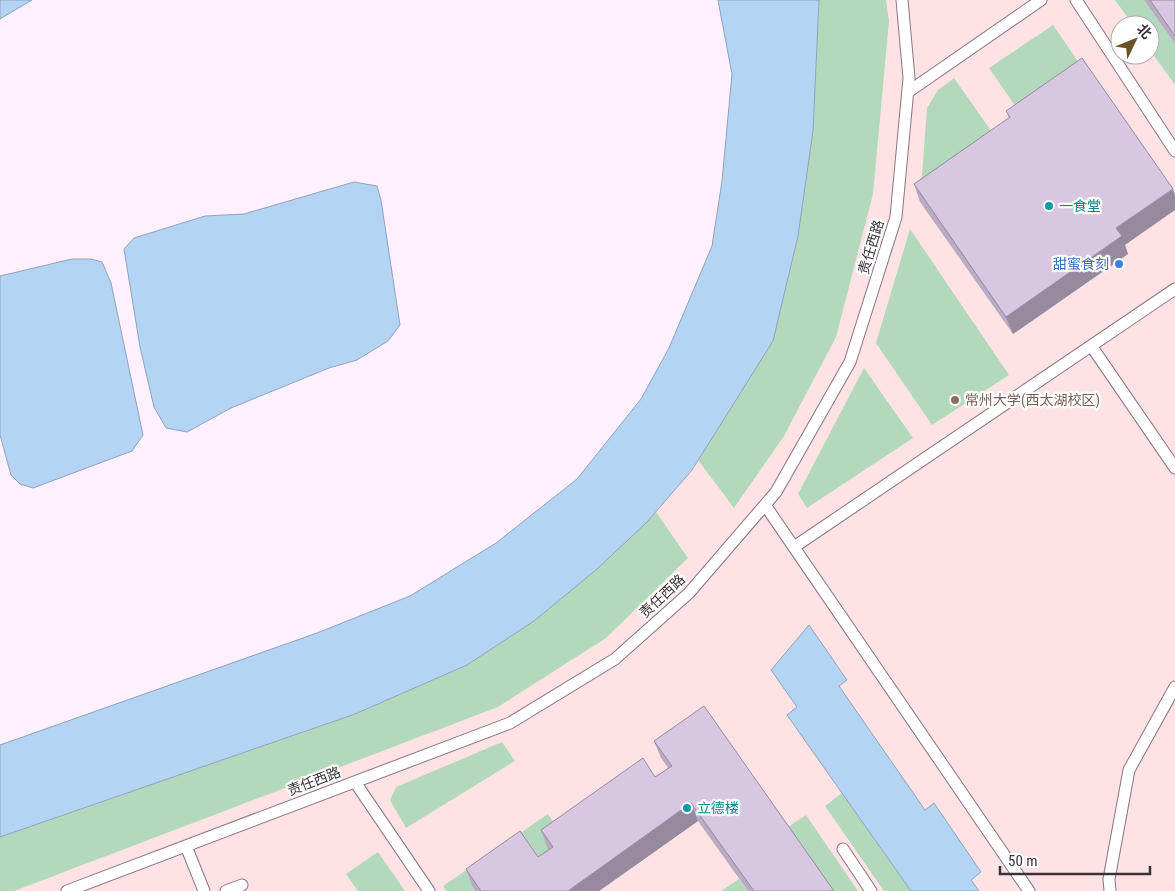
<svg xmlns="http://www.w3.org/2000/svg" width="1175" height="891" font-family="'Roboto Condensed','Noto Sans SC',sans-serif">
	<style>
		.education { fill: #ffe3e4; fill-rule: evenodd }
		.green { fill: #b2d9bb }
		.water { fill: #b4d4f4; stroke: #8fa3bc }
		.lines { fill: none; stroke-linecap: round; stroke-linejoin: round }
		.lane-casing { stroke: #887388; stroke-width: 13 }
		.lane { stroke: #fff; stroke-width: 11 }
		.wall { fill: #b9abc2 }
		.shaded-wall { fill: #968b9e }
		.building { fill: #d7c7e1; stroke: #968b9e }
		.culture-dot { fill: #0f9aa8; stroke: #fff; stroke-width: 2 }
		.shop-dot { fill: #3f7fe0; stroke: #fff; stroke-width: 2 }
		.education-dot { fill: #8d6e63; stroke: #fff; stroke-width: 2 }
		.labels { text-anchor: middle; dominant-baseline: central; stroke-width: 4.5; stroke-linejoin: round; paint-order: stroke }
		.culture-label { font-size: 14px; fill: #0d838f; stroke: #fff; text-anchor: start }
		.street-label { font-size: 14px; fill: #3a313a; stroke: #fff }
		.shop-label { font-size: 14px; fill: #366cbe; stroke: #fff; text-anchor: end }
		.education-label { font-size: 14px; fill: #785e54; stroke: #fff; text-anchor: start }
	</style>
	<rect width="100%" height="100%" fill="#fef0fe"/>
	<path class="education" d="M819 0H1175V891H0V837L355 714 467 665 534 621 597 569 647 522 692 470 773 341 798 236 813 131ZM1120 25H1150V55H1120Z"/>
	<path class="green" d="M819 0H886L889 21 873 194 836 337 784 436 734 508 698 460 773 340 798 236 813 131Z
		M1115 0H1144L1175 44V85L1150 50V25H1133Z
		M1053 25 1088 76 1025 120 989 68Z
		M954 78 1001 145 920 202 927 108 938 90Z
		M910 229 1009 375 932 425 876 343Z
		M864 368 913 438 807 508 798 494Z
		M656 512 688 558 606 638 498 707 14 891H0V837L355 714 467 665 534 621 597 569Z
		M502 742 515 761 406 828 390 800 396 787Z
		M842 793 911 891H884L825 806Z
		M548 814 562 837 560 865 472 886 475 891H446L443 886Z
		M806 815 858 891H828L785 829Z
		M378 852 405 891H358L346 874Z
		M739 879 748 891H721Z"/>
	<path class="water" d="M0 0H32L0 19Z
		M718 0H819L813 131 798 236 773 341 692 470 647 522 597 569 534 621 467 665 355 714 0 837V745L317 633 410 596 496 543 577 479 641 399 669 348 712 246 722 181 732 74Z
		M354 182 377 186 381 200 400 325 388 341 357 360 329 368 231 408 187 432 166 428 154 407 140 347 124 249 134 238 205 216 244 214Z
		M72 259H91L102 262 111 283 143 435 132 451 33 488 20 484 11 475 0 435V276Z
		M809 625 847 680 839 686 925 810 934 803 981 872 971 880 979 891H911L787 715 797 707 771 670Z"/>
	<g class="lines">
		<defs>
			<path id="lane" d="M1076 0 1175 151
				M908 92 1041 0
				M1092 347 1175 468
				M765 505 1029 891
				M794 547 1175 289
				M355 782 429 891
				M186 846 204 891
				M843 849 871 891
				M67 891 510 723 615 659 689 593 776 492 850 362 896 217 909 78 902 0
				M226 891 242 885
				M1110 891 1109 879 1129 770 1175 687"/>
		</defs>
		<use href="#lane" class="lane-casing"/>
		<use href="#lane" class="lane"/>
	</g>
	<path class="wall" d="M1144 0H1175V44Z
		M1006 111 1125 245 1128 254 1013 334 920 202 914 184 1009 118Z
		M654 741 834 891H748L698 821 599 891H475L472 886 466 869 538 857 549 850 547 847 541 830 655 777 668 768 661 758Z"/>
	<path class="shaded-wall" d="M1173 189 1175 195V210L1125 245 1128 254 1013 334 1006 317 1116 228Z
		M691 803 698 821 599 891H568Z"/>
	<path class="building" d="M1150 0H1175V36Z
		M1082 58 1173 189 1116 228 1122 236 1006 317 914 184 1010 117 1006 111Z
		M704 706 834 891H754L691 803 568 891H481L466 869 520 831 538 857 553 847 541 830 643 758 655 777 672 766 654 741Z"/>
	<g class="culture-dot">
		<circle cx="1049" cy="206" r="5"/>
		<circle cx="687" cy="808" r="5"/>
	</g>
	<circle class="shop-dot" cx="1119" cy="264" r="5"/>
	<circle class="education-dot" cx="955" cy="400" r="5"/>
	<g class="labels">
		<g class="culture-label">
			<text x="1059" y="206">一食堂</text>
			<text x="697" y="808">立德楼</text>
		</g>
		<g class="street-label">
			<text transform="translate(871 247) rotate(-73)">责任西路</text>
			<text transform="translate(662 596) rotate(-43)">责任西路</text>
			<text transform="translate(314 781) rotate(-21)">责任西路</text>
		</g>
		<g class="shop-label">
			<text x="1109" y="264">甜蜜食刻</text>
		</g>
		<g class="education-label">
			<text x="965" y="400">常州大学(西太湖校区)</text>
		</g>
	</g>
	<g transform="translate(1135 40) rotate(47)"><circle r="24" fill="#ffffff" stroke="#b0adb0"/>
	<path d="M0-4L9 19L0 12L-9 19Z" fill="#6a5323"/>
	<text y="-8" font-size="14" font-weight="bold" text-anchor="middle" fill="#3a313a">北</text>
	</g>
	<path d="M1000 866v8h150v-8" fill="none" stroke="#3a313a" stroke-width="2.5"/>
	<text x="1008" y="866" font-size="15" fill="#3a313a" stroke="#ffffff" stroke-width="4" paint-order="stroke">50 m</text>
</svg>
